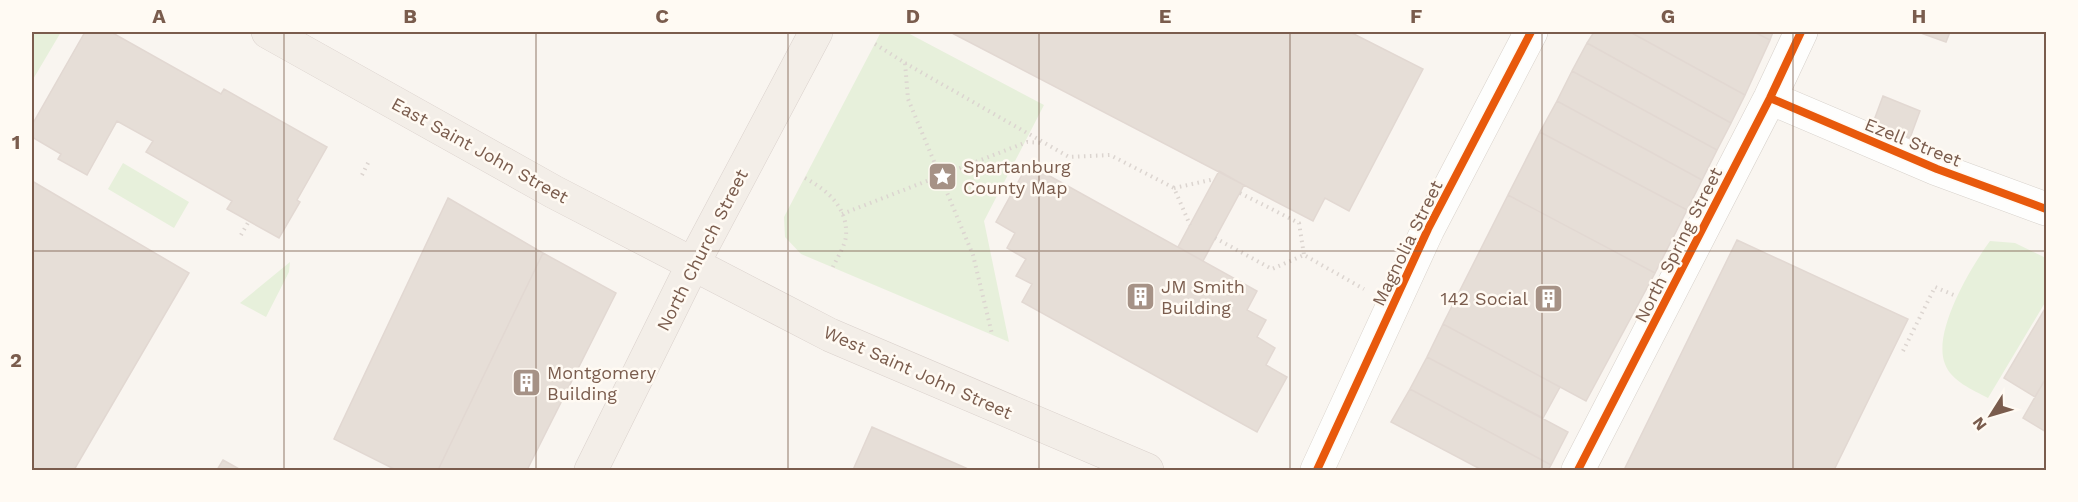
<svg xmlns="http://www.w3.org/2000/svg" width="2078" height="502" font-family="'Work Sans',sans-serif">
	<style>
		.green { fill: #e7f0db }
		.building { fill: #e6ded7; stroke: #e2d8d2; stroke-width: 1.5 }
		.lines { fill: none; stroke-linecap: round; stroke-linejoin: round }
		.street-casing { stroke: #d7d1cb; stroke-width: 34 }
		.secondary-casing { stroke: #d9d2cb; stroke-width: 34 }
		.primary-casing { stroke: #dad1cc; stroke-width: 34 }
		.path { stroke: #dcd5d0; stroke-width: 4; stroke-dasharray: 1.5 4.5; stroke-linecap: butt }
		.street { stroke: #fefefd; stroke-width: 33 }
		.secondary { stroke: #fefefd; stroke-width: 33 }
		.primary { stroke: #f3eee8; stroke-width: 33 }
		.cycleway-casing { stroke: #fffaf3; stroke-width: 11 }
		.cycleway { stroke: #e8590c; stroke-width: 8 }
		.grid { fill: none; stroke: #7a5c4d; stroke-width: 1.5; stroke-opacity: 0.55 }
		.labels { text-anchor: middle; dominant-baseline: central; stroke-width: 5; stroke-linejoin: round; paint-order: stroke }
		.street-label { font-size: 18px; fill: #7a5c4d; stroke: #fffaf3 }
		.poi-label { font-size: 18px; fill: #7a5c4d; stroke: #fffaf3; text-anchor: start }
		.neatline { fill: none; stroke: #7a5c4d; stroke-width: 2 }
		.grid-label { font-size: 20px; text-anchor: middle; font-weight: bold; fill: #7a5c4d }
	</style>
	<rect width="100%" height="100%" fill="#f9f5f0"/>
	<path class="green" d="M32 32H61L32 81Z
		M881 32H906L1044 105 984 221 1009 342 801 254 785 237 784 217Z
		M123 163 189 202 174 228 108 189Z
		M1990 241 2015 243 2046 258V301L1988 398C1973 390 1951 381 1945 364 1932 332 1971 267 1990 241Z
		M290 262 289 272 266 317 240 303Z"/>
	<path class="building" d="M85 32H111L221 94 224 89 327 147 297 200 300 202 279 238 227 209 232 201 146 152 153 141 117 121 87 175 58 159 61 154 32 137V125Z
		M950 32H1350L1423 69 1349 211 1325 198 1313 221Z
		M1594 32H1630L1745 95 1731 123 1587 43Z
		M1630 32H1754L1770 40 1745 95Z
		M1754 32H1773L1770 40Z
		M1918 32H1950L1946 42Z
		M1587 43 1731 123 1717 150 1572 71Z
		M1572 71 1717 150 1702 180 1557 101Z
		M1883 96 1920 111 1910 138 1873 123Z
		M1557 101 1702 180 1687 210 1540 132Z
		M1540 132 1687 210 1655 273 1508 195Z
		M1028 164 1257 291 1247 310 1266 320 1257 337 1275 348 1266 365 1287 377 1257 432 1022 302 1032 284 1016 276 1026 259 1007 248 1015 233 996 222Z
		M1219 171 1244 185 1203 261 1178 247Z
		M32 181 189 273 74 470H32Z
		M1508 195 1655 273 1586 401 1443 324Z
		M448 198 543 253 438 470H396L334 439Z
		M1737 240 1908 319 1834 470H1624Z
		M543 253 616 293 527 470H438Z
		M2046 307V378L2035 397 2004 378Z
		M1443 324 1560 387 1543 418 1427 357Z
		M1427 357 1568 432 1551 465 1410 389Z
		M2046 378V432L2023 418Z
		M1410 389 1551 465 1548 470H1482L1391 422Z
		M872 427 966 468 964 470H853Z
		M223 460 241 470H217Z"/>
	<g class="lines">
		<defs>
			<path id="street" d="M1770 98 1937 169 2046 209
				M1578 470 1770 98 1801 32"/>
			<path id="secondary" d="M1317 470 1428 229 1531 32"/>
			<path id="primary" d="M268 32 554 192 830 335 1147 470
				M591 470 694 262 816 32"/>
		</defs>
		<use href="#street" class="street-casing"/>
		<use href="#secondary" class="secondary-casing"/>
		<use href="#primary" class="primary-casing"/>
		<path class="path" d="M875 44 905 63 908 99 973 255 992 334
			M905 63 1069 157 1110 155 1174 188 1190 225
			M362 175 370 159
			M805 178C827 190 848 207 846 236 845 246 837 258 833 267
			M1174 188 1215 179
			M1240 193 1299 223 1304 255
			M842 214 1027 142 1042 143
			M241 235 249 221
			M1215 238 1272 269 1304 255 1364 289
			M1903 351 1935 287 1956 296"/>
		<use href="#street" class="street"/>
		<use href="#secondary" class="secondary"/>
		<use href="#primary" class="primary"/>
		<defs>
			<path id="cycleway" d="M1770 98 1937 169 2046 209
				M1317 470 1428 229 1531 32
				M1578 470 1770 98 1801 32"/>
		</defs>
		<use href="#cycleway" class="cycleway-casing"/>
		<use href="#cycleway" class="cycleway"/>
	</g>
	<path class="grid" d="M284 32V470M536 32V470M788 32V470M1039 32V470M1290 32V470M1542 32V470M1793 32V470M32 251H2046"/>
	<defs>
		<symbol id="sight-square" viewBox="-11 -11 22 22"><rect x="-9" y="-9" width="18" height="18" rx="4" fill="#a69286" stroke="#fffaf3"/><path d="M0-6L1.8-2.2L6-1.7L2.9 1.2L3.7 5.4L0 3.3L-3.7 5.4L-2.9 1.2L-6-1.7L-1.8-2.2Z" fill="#fff"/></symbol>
		<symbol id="building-square" viewBox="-11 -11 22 22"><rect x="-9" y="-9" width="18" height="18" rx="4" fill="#a69286" stroke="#fffaf3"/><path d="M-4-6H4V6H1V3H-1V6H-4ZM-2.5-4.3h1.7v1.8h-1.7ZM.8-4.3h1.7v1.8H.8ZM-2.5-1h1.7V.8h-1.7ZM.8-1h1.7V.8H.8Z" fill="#fff"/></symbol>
	</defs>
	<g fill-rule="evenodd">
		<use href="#sight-square" x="926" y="160" width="33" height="33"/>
		<use href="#building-square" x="1124" y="280" width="33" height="33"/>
		<use href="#building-square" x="1532" y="282" width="33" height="33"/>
		<use href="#building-square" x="510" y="366" width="33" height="33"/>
	</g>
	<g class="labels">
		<g class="street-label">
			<text transform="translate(1913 142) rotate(22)">Ezell Street</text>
			<text transform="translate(480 150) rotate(29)">East Saint John Street</text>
			<text transform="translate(1407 243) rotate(-64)">Magnolia Street</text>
			<text transform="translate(1678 245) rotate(-63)">North Spring Street</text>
			<text transform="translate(702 250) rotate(-63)">North Church Street</text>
			<text transform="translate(918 372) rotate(24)">West Saint John Street</text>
		</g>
		<g class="poi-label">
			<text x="963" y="166">Spartanburg<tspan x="963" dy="21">County Map</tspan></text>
			<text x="1161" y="286">JM Smith<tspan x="1161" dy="21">Building</tspan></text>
			<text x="1528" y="298" text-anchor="end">142 Social</text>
			<text x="547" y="372">Montgomery<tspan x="547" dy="21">Building</tspan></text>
		</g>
	</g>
	<rect width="2078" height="502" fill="none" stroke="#fffaf3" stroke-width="66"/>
	<g transform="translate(1991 415) rotate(233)" stroke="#fffaf3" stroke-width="4.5" paint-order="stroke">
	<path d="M0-4.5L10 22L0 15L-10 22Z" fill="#7a5c4d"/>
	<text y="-9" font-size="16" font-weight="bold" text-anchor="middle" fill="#7a5c4d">N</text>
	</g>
	<rect x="33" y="33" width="2012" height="436" class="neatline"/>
	<g class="grid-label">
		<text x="159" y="23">A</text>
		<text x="410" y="23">B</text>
		<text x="662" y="23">C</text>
		<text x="913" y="23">D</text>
		<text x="1165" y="23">E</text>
		<text x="1416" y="23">F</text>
		<text x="1668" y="23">G</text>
		<text x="1919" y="23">H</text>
		<text x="16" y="149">1</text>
		<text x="16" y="367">2</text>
	</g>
</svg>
